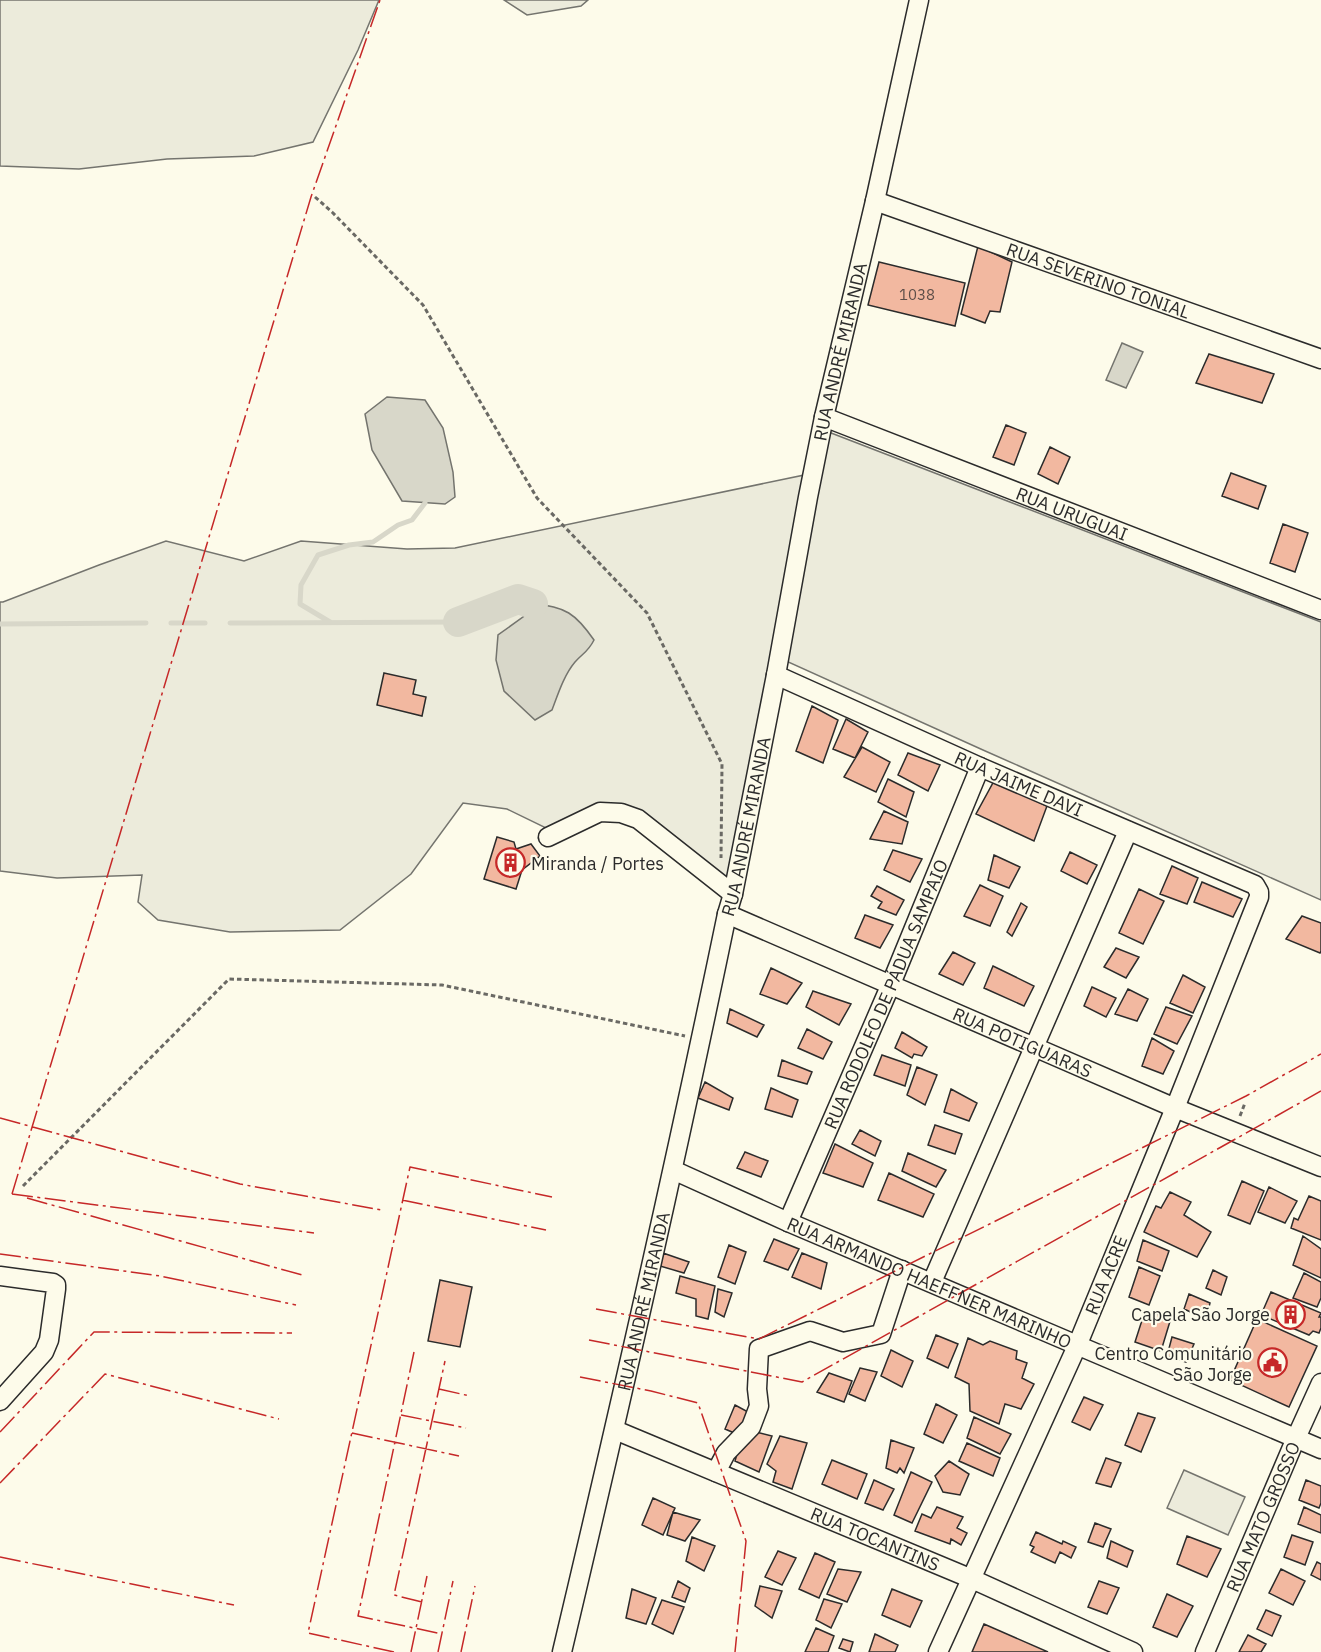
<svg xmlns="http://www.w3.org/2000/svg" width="1321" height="1652" font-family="'IBM Plex Sans',sans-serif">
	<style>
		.green { fill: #ecebdb; stroke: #74746e; stroke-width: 1.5 }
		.water { fill: #d8d7c9; stroke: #74746e; stroke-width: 1.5 }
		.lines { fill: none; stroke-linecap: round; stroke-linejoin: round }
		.stream { stroke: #d8d7c9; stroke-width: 5 }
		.river { stroke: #d8d7c9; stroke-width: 30 }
		.building { fill: #f2b8a0; stroke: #2b2b2b; stroke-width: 1.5 }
		.minor-casing { stroke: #2b2b2b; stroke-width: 21 }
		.path { stroke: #6a6964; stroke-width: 3; stroke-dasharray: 4.5 3; stroke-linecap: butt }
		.minor { stroke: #fdfbea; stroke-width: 18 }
		.power { stroke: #c62828; stroke-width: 1.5; stroke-dasharray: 21 4.5 3 4.5; stroke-linecap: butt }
		.labels { text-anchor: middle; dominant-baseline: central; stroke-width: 4.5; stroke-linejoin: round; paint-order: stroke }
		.number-label { font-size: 15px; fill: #5d4e48 }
		.street-label { font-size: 18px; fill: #2b2b2b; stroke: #fdfbea }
		.poi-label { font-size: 18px; fill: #2b2b2b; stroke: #fdfbea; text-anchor: end }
	</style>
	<rect width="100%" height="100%" fill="#fdfbea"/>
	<path class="green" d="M0 0H379L358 50 313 142 254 156 167 159 79 169 0 166Z
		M504 0H588L581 6 527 15Z
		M813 426 1321 622V900L983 750 773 655 729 885 600 804 550 830 507 809 463 803 411 874 340 930 230 932 158 920 138 902 142 875 57 878 0 871V602H3L99 565 166 541 244 561 301 541 407 549 455 548 804 475Z
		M1184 1470 1245 1497 1228 1535 1167 1508Z"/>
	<path class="water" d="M1122 343 1143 352 1126 388 1106 380Z
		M387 397 425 400 443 428 453 472 455 497 445 504 402 501 372 450 365 414Z
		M533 604C565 606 576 614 594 640 588 652 583 653 575 662 564 675 558 694 552 710L535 720 504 691 496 660 498 635 534 609Z"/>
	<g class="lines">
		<path class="stream" d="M330 622 300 604 301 585 318 555 349 545 373 542 398 525 412 520 425 503
			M171 623H205
			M230 623 458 622
			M0 624 146 623"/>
		<path class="river" d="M458 622 518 599 533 604"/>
	</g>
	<path class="building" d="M978 246 1012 262 1000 312 990 311 985 323 961 314Z
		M879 262 965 283 955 326 868 305Z
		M1209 354 1274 374 1262 403 1196 383Z
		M1006 425 1026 433 1014 465 993 457Z
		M1050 447 1070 457 1058 484 1038 474Z
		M1231 473 1266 486 1258 509 1222 496Z
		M1283 524 1308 533 1295 572 1270 563Z
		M384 673 416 680 413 694 426 697 422 716 377 705Z
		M812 706 838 720 823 763 796 751Z
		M846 719 868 732 855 758 833 749Z
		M862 747 890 762 876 792 844 777Z
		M908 753 940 765 928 791 898 775Z
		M888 779 914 792 906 817 878 802Z
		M994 781 1047 806 1034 841 976 814Z
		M884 811 908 822 902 844 870 839Z
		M497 837 514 842 516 849 531 844 540 856 522 870 516 889 484 879Z
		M893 850 922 859 910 882 884 870Z
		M1070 852 1097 865 1087 884 1061 871Z
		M994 855 1020 867 1009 888 988 880Z
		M1172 866 1198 878 1187 904 1160 894Z
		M1202 882 1242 899 1233 917 1194 902Z
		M980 885 1003 896 990 926 964 916Z
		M877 886 904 900 896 915 878 908 882 902 871 896Z
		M1139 889 1164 901 1143 944 1119 933Z
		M1021 903 1027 907 1012 936 1007 932Z
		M865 915 893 925 880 948 855 938Z
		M1302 916 1321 923V951L1320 953 1286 939Z
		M1116 948 1139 957 1126 978 1104 967Z
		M953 952 975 963 963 985 939 974Z
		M993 966 1034 986 1024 1006 984 988Z
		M771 968 802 983 787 1004 760 994Z
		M1183 975 1205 987 1193 1013 1170 1003Z
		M1092 987 1116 998 1106 1017 1084 1006Z
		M1128 989 1148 999 1137 1021 1115 1014Z
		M813 991 851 1004 839 1025 806 1007Z
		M1166 1007 1192 1016 1177 1044 1154 1034Z
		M730 1009 764 1025 757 1037 727 1023Z
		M807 1029 832 1042 823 1059 798 1048Z
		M902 1032 927 1047 922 1056 914 1054 912 1058 895 1048Z
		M1152 1038 1174 1051 1163 1074 1142 1066Z
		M882 1055 911 1065 905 1086 874 1075Z
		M782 1060 812 1072 807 1084 778 1076Z
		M917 1067 937 1075 925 1105 907 1095Z
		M705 1082 733 1098 729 1110 698 1098Z
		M771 1088 798 1100 792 1117 765 1109Z
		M951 1089 977 1103 969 1121 944 1112Z
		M935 1125 962 1134 955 1154 928 1145Z
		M860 1130 881 1141 875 1156 852 1144Z
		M835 1144 873 1163 863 1187 823 1173Z
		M745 1152 768 1161 761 1177 737 1168Z
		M908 1153 946 1170 936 1187 902 1171Z
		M889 1173 934 1194 923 1217 878 1200Z
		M1242 1181 1264 1191 1250 1224 1228 1215Z
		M1269 1187 1297 1201 1285 1223 1258 1212Z
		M1170 1192 1191 1202 1184 1215 1211 1232 1197 1257 1144 1232 1156 1206 1161 1208Z
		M1309 1196 1321 1201V1240L1291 1228 1294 1218 1298 1220Z
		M1303 1236 1321 1249V1278L1293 1265Z
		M774 1239 799 1249 788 1270 764 1261Z
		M1143 1240 1169 1251 1162 1271 1137 1261Z
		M729 1245 746 1252 735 1284 718 1277Z
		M663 1253 689 1262 684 1273 660 1266Z
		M802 1253 827 1263 821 1289 792 1277Z
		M1139 1267 1160 1276 1149 1305 1129 1297Z
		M1213 1270 1227 1277 1221 1295 1206 1288Z
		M1304 1273 1321 1282V1298L1317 1307 1293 1298Z
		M680 1276 715 1286 708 1319 696 1316V1299L676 1293Z
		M440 1280 472 1287 460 1347 428 1341Z
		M718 1289 732 1293 724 1317 715 1312Z
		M1271 1292 1321 1313 1319 1317H1321V1328L1319 1333 1313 1331 1309 1335 1261 1315Z
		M1189 1294 1210 1303 1206 1319 1184 1309Z
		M1145 1311 1171 1318 1161 1351 1135 1342Z
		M1257 1319 1317 1346 1289 1407 1230 1380Z
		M936 1335 958 1344 948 1368 927 1358Z
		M1172 1337 1194 1344 1186 1362 1167 1356Z
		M968 1338 983 1345 990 1341 1017 1351 1016 1359 1027 1363 1022 1378 1034 1384 1021 1409 1005 1404 999 1424 970 1411 969 1384 955 1377Z
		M891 1350 913 1361 902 1387 881 1376Z
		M860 1368 877 1372 865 1401 849 1394Z
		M829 1373 852 1381 844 1402 817 1392Z
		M1084 1397 1103 1405 1090 1430 1072 1422Z
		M936 1404 957 1415 943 1443 924 1434Z
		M735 1405 750 1413 739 1435 725 1429Z
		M1138 1413 1155 1418 1141 1452 1125 1445Z
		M974 1417 1011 1434 1000 1454 967 1438Z
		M752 1431 772 1436 759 1472 735 1461 741 1440Z
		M780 1436 807 1443 792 1489 773 1482 776 1471 767 1464Z
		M891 1440 914 1448 904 1473 900 1468 897 1473 886 1468Z
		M967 1443 1000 1458 993 1476 959 1461Z
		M1106 1458 1121 1463 1111 1487 1096 1483Z
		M832 1460 867 1474 857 1499 822 1484Z
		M949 1461 969 1474 960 1495 943 1492 935 1476Z
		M911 1472 932 1482 912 1523 894 1515Z
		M874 1480 894 1489 883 1510 865 1503Z
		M1306 1480 1321 1486V1503L1319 1508 1299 1500Z
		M653 1498 675 1508 663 1535 642 1525Z
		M937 1507 963 1517 957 1528 967 1533 961 1545 951 1539 950 1544 915 1531 922 1514 931 1518Z
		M1304 1507 1321 1515V1533L1298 1524Z
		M673 1512 700 1520 685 1541 667 1535Z
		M1095 1523 1111 1529 1103 1547 1088 1542Z
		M1036 1532 1062 1544 1063 1541 1076 1547 1071 1558 1060 1552 1055 1563 1031 1552 1034 1547 1030 1545Z
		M1292 1535 1313 1542 1305 1565 1284 1557Z
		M1187 1536 1221 1549 1207 1577 1177 1564Z
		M692 1537 715 1546 704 1571 686 1561Z
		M1111 1541 1133 1551 1127 1567 1107 1558Z
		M778 1551 796 1558 782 1585 765 1577Z
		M815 1553 835 1562 819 1598 799 1589Z
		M1317 1562 1321 1564V1580L1311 1575Z
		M838 1569 861 1572 847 1602 827 1594Z
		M1281 1569 1305 1581 1293 1605 1269 1593Z
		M678 1581 690 1588 685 1602 672 1597Z
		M1099 1581 1119 1588 1107 1614 1088 1607Z
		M760 1586 782 1591 772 1618 755 1606Z
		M632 1589 656 1598 646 1624 626 1618Z
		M892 1589 922 1601 910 1627 882 1615Z
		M1167 1594 1193 1606 1177 1637 1153 1627Z
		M824 1599 842 1604 831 1628 816 1620Z
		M662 1600 684 1607 673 1634 652 1624Z
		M1266 1610 1281 1616 1272 1636 1257 1629Z
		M984 1624 1048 1652H972Z
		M816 1628 834 1636 828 1652H805Z
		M875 1634 898 1645 895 1652H869Z
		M1248 1635 1266 1644 1261 1652H1239Z
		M843 1639 853 1642 850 1652 839 1648Z"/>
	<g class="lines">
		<defs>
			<g id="minor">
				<path id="s1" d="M875 201 1321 359"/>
				<path id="s2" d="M824 417 1321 610"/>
				<path id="s3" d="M776 675 980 767 1255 885 1259 892V897L1175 1108 1077 1346 938 1652"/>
				<path d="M548 837 600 812 621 813 638 819 733 894"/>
				<path id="s4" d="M727 914 1175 1108 1321 1167"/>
				<path id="s5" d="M673 1170 788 1222 1321 1449"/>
				<path id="s6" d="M788 1222 891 984 980 767"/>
				<path d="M0 1276 53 1283 56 1285V1289L49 1340 44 1352 0 1401"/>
				<path d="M932 1282 1128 831"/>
				<path id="s7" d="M615 1430 972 1579 1133 1652"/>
				<path d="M716 1472 726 1453 751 1427 759 1406 757 1389 759 1349 810 1331 843 1342 881 1334 902 1270"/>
				<path id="s8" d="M562 1652C620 1407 676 1161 727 914L733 894 776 675 808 497 824 417 875 201 919 0"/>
				<path id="s9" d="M1205 1652 1296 1438 1321 1383"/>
			</g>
		</defs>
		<use href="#minor" class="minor-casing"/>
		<path class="path" d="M315 197 333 213 423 305 537 498 647 613 722 764 721 858
			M1240 1116 1245 1103
			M23 1186 229 979 442 985 685 1036"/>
		<use href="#minor" class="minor"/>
		<path class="power" d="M0 1118 240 1184 381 1210
			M12 1194 311 197 380 0
			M12 1194 314 1233
			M27 1198 302 1275
			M402 1200 546 1230
			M0 1254 160 1276 296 1305
			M596 1309 759 1339 1246 1096 1321 1054
			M589 1340 802 1382 1321 1091
			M414 1352 358 1616 442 1634
			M580 1377 651 1391 698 1403 746 1541 735 1652
			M439 1389 470 1396
			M401 1415 466 1428
			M0 1432 94 1332 292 1333
			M352 1433 459 1456
			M0 1483 105 1374 279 1419
			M0 1557 234 1605
			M422 1602 394 1595 445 1361
			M394 1652 308 1633 410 1167 552 1197
			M411 1652 427 1576
			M438 1652 453 1581
			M461 1652 475 1586"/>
	</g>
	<defs>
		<symbol id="building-ring" viewBox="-11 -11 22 22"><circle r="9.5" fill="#fdfbea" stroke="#c62828" stroke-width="1.5"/><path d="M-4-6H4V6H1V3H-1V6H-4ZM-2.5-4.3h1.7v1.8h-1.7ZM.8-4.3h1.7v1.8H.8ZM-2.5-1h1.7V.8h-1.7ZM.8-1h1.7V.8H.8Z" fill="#c62828"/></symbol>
		<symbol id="civic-ring" viewBox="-11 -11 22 22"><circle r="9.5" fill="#fdfbea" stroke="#c62828" stroke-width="1.5"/><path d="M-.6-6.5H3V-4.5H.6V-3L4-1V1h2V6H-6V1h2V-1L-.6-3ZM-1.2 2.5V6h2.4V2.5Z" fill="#c62828"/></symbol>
	</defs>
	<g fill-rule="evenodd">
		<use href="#building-ring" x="494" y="846" width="33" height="33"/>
		<use href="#building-ring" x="1274" y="1298" width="33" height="33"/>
		<use href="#civic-ring" x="1256" y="1346" width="33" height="33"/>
	</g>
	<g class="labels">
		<g class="number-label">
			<text x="917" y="294">1038</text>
		</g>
		<g class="street-label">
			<text stroke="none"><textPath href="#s1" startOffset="237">RUA SEVERINO TONIAL</textPath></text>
			<text stroke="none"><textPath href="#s8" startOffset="1330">RUA ANDRÉ MIRANDA</textPath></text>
			<text stroke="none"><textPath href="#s2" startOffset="266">RUA URUGUAI</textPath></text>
			<text stroke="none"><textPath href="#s3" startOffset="266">RUA JAIME DAVI</textPath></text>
			<text stroke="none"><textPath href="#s8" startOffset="846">RUA ANDRÉ MIRANDA</textPath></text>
			<text stroke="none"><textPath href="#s6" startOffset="248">RUA RODOLFO DE PÁDUA SAMPAIO</textPath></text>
			<text stroke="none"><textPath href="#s4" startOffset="322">RUA POTIGUARAS</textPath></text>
			<text transform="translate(1106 1275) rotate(-68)">RUA ACRE</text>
			<text stroke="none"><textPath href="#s5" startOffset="280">RUA ARMANDO HAEFFNER MARINHO</textPath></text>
			<text stroke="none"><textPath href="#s8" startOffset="360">RUA ANDRÉ MIRANDA</textPath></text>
			<text stroke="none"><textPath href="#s9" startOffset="147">RUA MATO GROSSO</textPath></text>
			<text stroke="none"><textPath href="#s7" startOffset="282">RUA TOCANTINS</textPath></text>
		</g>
		<g class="poi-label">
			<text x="531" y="863" text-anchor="start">Miranda / Portes</text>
			<text x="1270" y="1314">Capela São Jorge</text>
			<text x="1252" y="1353">Centro Comunitário<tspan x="1252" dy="21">São Jorge</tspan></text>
		</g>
	</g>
</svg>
